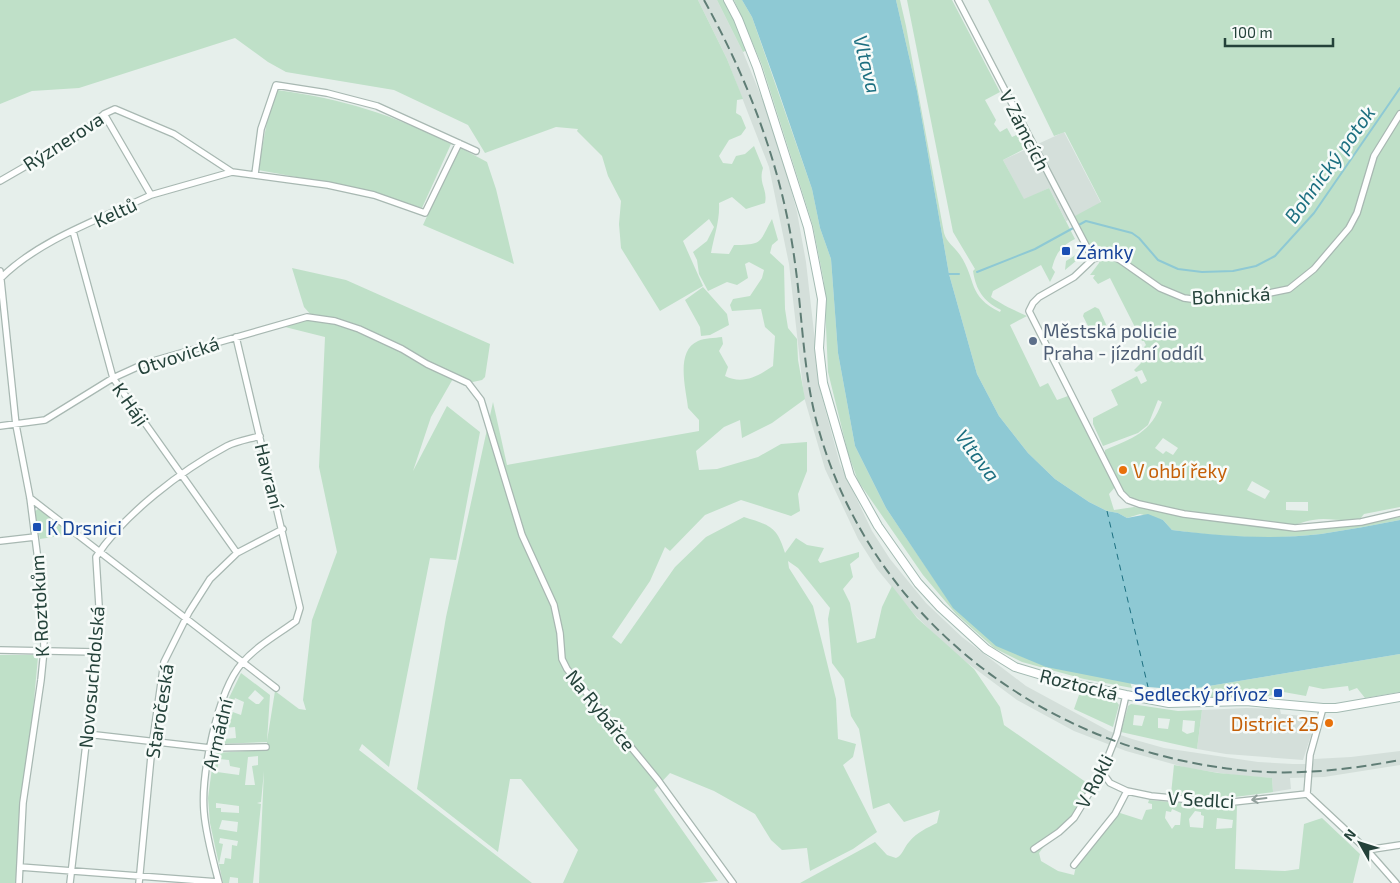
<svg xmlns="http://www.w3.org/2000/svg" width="1400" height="883" font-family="'Exo 2',sans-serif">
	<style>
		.built { fill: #d4dfda }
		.green { fill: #bfe0c8; fill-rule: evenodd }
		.water { fill: #8ec9d4 }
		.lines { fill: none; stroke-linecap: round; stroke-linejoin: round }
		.stream { stroke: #8ec9d4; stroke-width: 2 }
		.ferry { stroke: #1c6f80; stroke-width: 1; stroke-dasharray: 6 5; stroke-linecap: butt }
		.minor-casing { stroke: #a8b8b2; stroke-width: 8 }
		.secondary-casing { stroke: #a4bbb3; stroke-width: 10 }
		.minor { stroke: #fff; stroke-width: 5.5 }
		.secondary { stroke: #fff; stroke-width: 8 }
		.rail { stroke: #5f7d75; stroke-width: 2; stroke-dasharray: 10 5; stroke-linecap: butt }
		.oneway { stroke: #92a09c }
		.transit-dot { fill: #1a4fb4; stroke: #f7fbf9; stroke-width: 2 }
		.service-dot { fill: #5c6f8a; stroke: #f7fbf9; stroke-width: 2 }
		.food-dot { fill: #e8710a; stroke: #f7fbf9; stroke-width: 2 }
		.labels { text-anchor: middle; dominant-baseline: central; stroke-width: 5; stroke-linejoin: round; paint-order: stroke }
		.street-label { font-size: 19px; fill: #24423a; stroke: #f7fbf9 }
		.transit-label { font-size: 19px; fill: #164399; stroke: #f7fbf9; text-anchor: start }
		.service-label { font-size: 19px; fill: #4e5e75; stroke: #f7fbf9; text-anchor: start }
		.food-label { font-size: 19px; fill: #c56008; stroke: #f7fbf9; text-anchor: start }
		.water-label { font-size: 20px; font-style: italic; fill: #1c6f80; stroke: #f7fbf9 }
	</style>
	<rect width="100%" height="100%" fill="#e6efeb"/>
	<path class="built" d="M698 0H717L743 52 765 106 784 163 797 212 806 262 821 394 840 464 872 531 890 559 926 603 962 637 1026 686 1109 731 1132 739 1164 748 1258 762 1293 764H1313L1314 759 1351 757 1400 751V765L1324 777 1290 778 1291 789 1273 792 1272 778 1240 776 1187 768 1126 751 1074 731 1017 700 950 650 914 614 877 569 858 539 825 469 804 397 789 264 769 167 727 59Z
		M1064 132 1101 203 1066 221 1049 188 1024 200 1003 160Z
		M1246 708 1280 709 1281 714 1315 717 1316 720 1303 760 1226 754 1197 749 1202 710Z"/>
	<path class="green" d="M0 0H698L727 59 743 99 737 100 736 113 741 116 746 128 741 135 729 140 719 156 723 163 732 164 736 156 745 154 754 146 763 168C758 184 768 189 765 203L746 209 732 197 719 203C720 221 714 236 711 253L729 254 734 245C764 245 759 242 772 219L778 240 772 245 770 253 784 266 785 309 788 328 797 339 798 360 805 399 772 423 742 438 740 420 724 427 696 451 699 470 717 469 758 457 781 444 807 442V471L798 494 800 511 791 516 741 500 705 515 670 551 665 547 650 581 612 637 621 644 675 567 706 537 744 517C769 525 777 526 785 553L796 538 807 545 824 548 818 560 820 563 859 552V557L850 564 853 577 843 589 850 603 857 643 875 638 882 607 892 586 917 618 974 669 1000 707 1004 725 1090 785 1068 822 1054 833 1039 853 1041 861 1058 871 1074 875 1076 866 1117 812 1142 820 1146 810 1152 809V804L1148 803 1149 800 1225 807 1237 806 1235 869 1285 871 1299 869 1304 824 1322 818 1360 854 1353 883H800L875 842 887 855 896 858C903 855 904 847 909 842 917 832 927 828 937 823L940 810 904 822 889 803 873 809 859 729 851 716 844 679 832 663 828 619 830 608 798 568 788 561 789 568 813 606 836 699 838 739 856 744 853 757 843 765 877 832 853 849 810 871 807 848 782 850 771 840 755 814 714 791 670 773 654 790 718 881 700 883H563L578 850 521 779H510L498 852 417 789 446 617 493 402 507 465 699 431V420L688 408C686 389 675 351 698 341 704 338 715 338 722 337L723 344 719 351 728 367 725 376C743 385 758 376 773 366L775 336 765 327 761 309 732 311 730 305 733 299 750 296 762 278 764 270 749 262 745 264 748 278 737 285 727 282 708 291 699 274 697 260 693 252 707 241 714 227 709 219 683 241 703 286 660 311 621 248 619 224 621 201 608 176 602 156 577 131 578 129 556 127 485 153 468 125 394 90 286 72 268 62 235 38 79 88 32 91 0 104ZM1172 809 1181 813 1180 825H1175L1172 829 1165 818 1166 811 1171 812ZM1195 811 1201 812V815L1204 816 1203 828 1190 827 1189 819ZM1217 818 1233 820 1232 828 1216 829Z
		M717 0H723L738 26 747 50 743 52Z
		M734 0H742L752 17 812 189 820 228 831 259 838 353 855 446 886 508 953 607 1130 682 1132 688 1084 679 1022 662 994 648 956 614 923 575 858 481 848 453 828 372 824 282 813 226 762 65Z
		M896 0H900L906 26 944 233C947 243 954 246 960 255 977 280 967 296 1000 312L1001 310C983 301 976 290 973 271L975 269 953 232 907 0H952L1000 92 985 100 996 120 994 124 1000 132 1007 128 1012 137 1021 133 1028 147 1003 160 1024 199 1049 188 1075 239C1061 246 1056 253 1052 268L1055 272 1050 282 1041 265 993 291 991 297C1004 306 1014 310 1027 316L1010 325 1040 387 1048 383 1057 400 1068 396 1116 486 1109 494 1114 510 1134 507 1299 530 1324 528 1400 517V520C1374 525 1347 530 1321 534 1271 540 1221 537 1172 530L1163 520 1140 514 1127 518 1118 513 1107 511 1089 502 1055 479 1028 453 999 416 977 374 949 274 917 91Z
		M988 0H1400V507L1364 514 1360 519C1343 523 1330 517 1313 520 1304 521 1298 525 1289 525 1258 521 1142 513 1124 492 1115 483 1110 466 1105 454V450C1133 438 1151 433 1162 402L1158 400 1148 425 1138 433 1103 446 1093 424V418L1118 405 1111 390 1137 376 1141 384 1147 381 1142 370 1136 372 1134 370 1141 363 1139 359 1132 362 1129 359 1145 350 1143 348 1146 345 1144 341H1142L1110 278 1098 284 1093 278 1095 275H1090L1099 263 1103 247 1088 244 1073 217 1101 202 1065 132 1054 136ZM1163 438 1178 448 1173 455 1166 451 1163 454 1155 448ZM1252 481 1270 491 1265 499 1247 490ZM1286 502H1308V511L1286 510Z
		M277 90C344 99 391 114 451 144L422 208 362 189 258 170 269 111Z
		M459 147 487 162 496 189 514 264 423 225Z
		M1082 251V256L1065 270 1066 261Z
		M292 268 346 280 490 344 485 377 482 380 468 383 383 337 349 323 311 315 304 307Z
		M703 287 727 314 729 325 710 335 701 336 700 327 685 300Z
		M1095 307 1099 309 1110 333 1095 340 1083 316 1084 313Z
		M307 317 359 329 454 377 431 417 413 471 447 406 480 432 456 560 430 558 389 767 362 744 359 750 532 883H259L264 771 261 802 257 803 261 804 253 883H238V878L230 877 229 883H223L210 823 208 798 214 753 266 750 267 742 216 744 228 700 241 673 270 695 267 741 275 691 299 709 306 710 303 700 312 620 337 552 319 467 325 337 285 327ZM255 690 264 698 259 704H256L248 698ZM235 698 244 702 241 715 230 711ZM235 727 236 738 224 739V728ZM258 756V765L252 766 255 785H245L248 757ZM219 759 229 760 230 766 240 768 239 775 217 772ZM216 803 239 806V813L221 812V808H216ZM222 820 238 822 237 832 219 829ZM220 838 238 841 237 846 232 845 231 859 225 858 224 864H219L223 844 219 843Z
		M38 509 42 510 73 534 40 539 34 512Z
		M1400 654V692L1365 698 1357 688 1349 691 1348 686 1323 689 1309 686 1306 696 1278 691V694L1262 697 1194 698 1191 692 1185 690Z
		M0 655H35L38 657 17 883H0Z
		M1080 692 1116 701 1119 705 1113 727 1074 709Z
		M1131 704 1178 711 1202 710 1197 749 1121 732 1128 706ZM1134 715 1145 716 1142 726 1133 725ZM1158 718 1170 719 1168 729 1158 728ZM1183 720 1195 721 1194 732 1187 734 1182 731Z
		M1174 765 1218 773 1272 778 1273 792 1227 798 1171 794Z"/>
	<path class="water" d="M742 0H896L917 91 949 274 977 374 999 416 1028 453 1055 479 1089 502 1107 511 1118 513 1127 518 1148 514 1163 520 1172 530C1221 536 1271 540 1321 534 1347 530 1374 525 1400 520V654L1185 690 1148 687 1046 667 996 646 953 608 886 508 855 446 838 353 831 259 820 228 812 189 776 84 752 17Z"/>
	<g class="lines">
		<path class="stream" d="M977 272 1035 249 1086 221 1132 233 1139 238 1158 260 1178 269 1202 272 1233 271 1256 266 1275 256 1314 213 1400 88
			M949 274H959"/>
		<path class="ferry" d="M1107 511 1148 687"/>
		<defs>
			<path id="minor" d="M958 0 1093 259
				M1400 114 1374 156 1357 213 1349 228 1314 269 1289 289 1250 297 1199 300 1184 298 1160 288 1120 260 1112 256H1104L1093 259 1074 277 1039 297 1033 303 1029 311 1121 493 1128 500 1139 504 1184 514 1295 528 1361 522 1400 513
				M255 174 261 129 276 85 327 93 377 106 476 151
				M0 181 78 136 104 114 115 109 174 134 232 172
				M151 195 232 172 328 185 374 195 425 213 459 143
				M73 231 113 378 237 553
				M0 271 16 425 30 498 43 599 44 650 41 680 23 803 19 883
				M0 279C38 240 103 218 151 195L104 114
				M0 426 45 420 113 378 146 363 307 317 335 321 359 329 402 349 427 364 468 383 481 400 522 535 554 605 560 633 562 659 567 669 658 780 733 883
				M30 498 276 688
				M0 541 35 537
				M0 650 96 652
				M87 734 210 748 266 747
				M1102 772 1110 783 1127 791 1151 796 1224 803 1307 794 1367 850 1396 883
				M1307 794 1310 755 1323 708
				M1034 849 1059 832 1074 818 1102 772 1117 734 1126 695
				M1367 850 1400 845
				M1074 865 1115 814 1127 791
				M20 867 218 882
				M70 883 100 622 96 557C124 514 182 470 227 446 237 441 250 439 260 436
				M139 883 152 746 164 662 189 612 210 579 237 553 283 529
				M219 883C213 860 206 836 204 812 201 775 217 692 242 663 258 645 277 635 296 621L300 608 236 337"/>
			<path id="secondary" d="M728 0 738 19 757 67 808 227 822 299 819 348 823 383 850 476 878 526 918 583 940 607 986 649 1015 667 1065 682 1126 695 1169 703 1246 701 1323 708H1336L1400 697"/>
		</defs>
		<use href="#minor" class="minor-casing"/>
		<use href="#secondary" class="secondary-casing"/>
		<use href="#minor" class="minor"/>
		<use href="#secondary" class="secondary"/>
		<path class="rail" d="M704 0C749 81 783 171 795 263 803 320 803 378 820 434 875 622 1047 750 1240 770 1294 776 1347 770 1400 760"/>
	</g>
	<defs><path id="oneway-shaft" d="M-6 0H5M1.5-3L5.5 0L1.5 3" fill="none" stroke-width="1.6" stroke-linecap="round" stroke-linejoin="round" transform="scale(1.25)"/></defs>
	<use class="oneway" href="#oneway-shaft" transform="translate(1259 799) rotate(173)"/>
	<g class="transit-dot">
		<rect x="1061" y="246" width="10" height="10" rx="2.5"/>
		<rect x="32" y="522" width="10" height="10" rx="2.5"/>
		<rect x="1273" y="688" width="10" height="10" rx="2.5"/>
	</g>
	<circle class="service-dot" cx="1033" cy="341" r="5"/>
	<g class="food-dot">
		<circle cx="1123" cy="470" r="5"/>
		<circle cx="1329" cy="723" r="5"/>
	</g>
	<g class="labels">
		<g class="street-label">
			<text transform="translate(1025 130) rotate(63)">V Zámcích</text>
			<text transform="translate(63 141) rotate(-33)">Rýznerova</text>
			<text transform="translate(115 212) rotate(-25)">Keltů</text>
			<text transform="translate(1231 295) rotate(-3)">Bohnická</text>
			<text transform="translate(178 355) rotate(-18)">Otvovická</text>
			<text transform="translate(131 404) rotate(55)">K Háji</text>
			<text transform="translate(270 476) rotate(76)">Havraní</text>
			<text transform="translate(39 606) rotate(-93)">K Roztokům</text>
			<text transform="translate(91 677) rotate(-85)">Novosuchdolská</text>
			<text transform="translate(1079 684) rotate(14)">Roztocká</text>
			<text transform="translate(601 710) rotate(51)">Na Rybářce</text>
			<text transform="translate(159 711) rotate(-81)">Staročeská</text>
			<text transform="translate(217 734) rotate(-76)">Armádní</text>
			<text transform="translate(1094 781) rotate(-62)">V Rokli</text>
			<text transform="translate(1201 799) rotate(3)">V Sedlci</text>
		</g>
		<g class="transit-label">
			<text x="1076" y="251">Zámky</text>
			<text x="47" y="527">K Drsnici</text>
			<text x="1268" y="693" text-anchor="end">Sedlecký přívoz</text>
		</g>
		<g class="service-label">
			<text x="1043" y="330">Městská policie<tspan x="1043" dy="22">Praha - jízdní oddíl</tspan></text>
		</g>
		<g class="food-label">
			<text x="1133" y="470">V ohbí řeky</text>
			<text x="1319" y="723" text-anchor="end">District 25</text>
		</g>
		<g class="water-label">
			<text transform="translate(868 64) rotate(76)">Vltava</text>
			<text transform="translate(1329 164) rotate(-54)">Bohnický potok</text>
			<text transform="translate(978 455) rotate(53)">Vltava</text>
		</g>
	</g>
	<g transform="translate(1360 843) rotate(309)" stroke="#f7fbf9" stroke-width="4" paint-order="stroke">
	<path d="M0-4L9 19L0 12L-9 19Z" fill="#24423a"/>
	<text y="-8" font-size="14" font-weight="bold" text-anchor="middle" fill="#24423a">N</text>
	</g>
	<path d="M1225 38v8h108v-8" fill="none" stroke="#24423a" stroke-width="2.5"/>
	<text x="1232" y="38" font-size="15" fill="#24423a" stroke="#f7fbf9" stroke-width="4" paint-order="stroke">100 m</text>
</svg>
